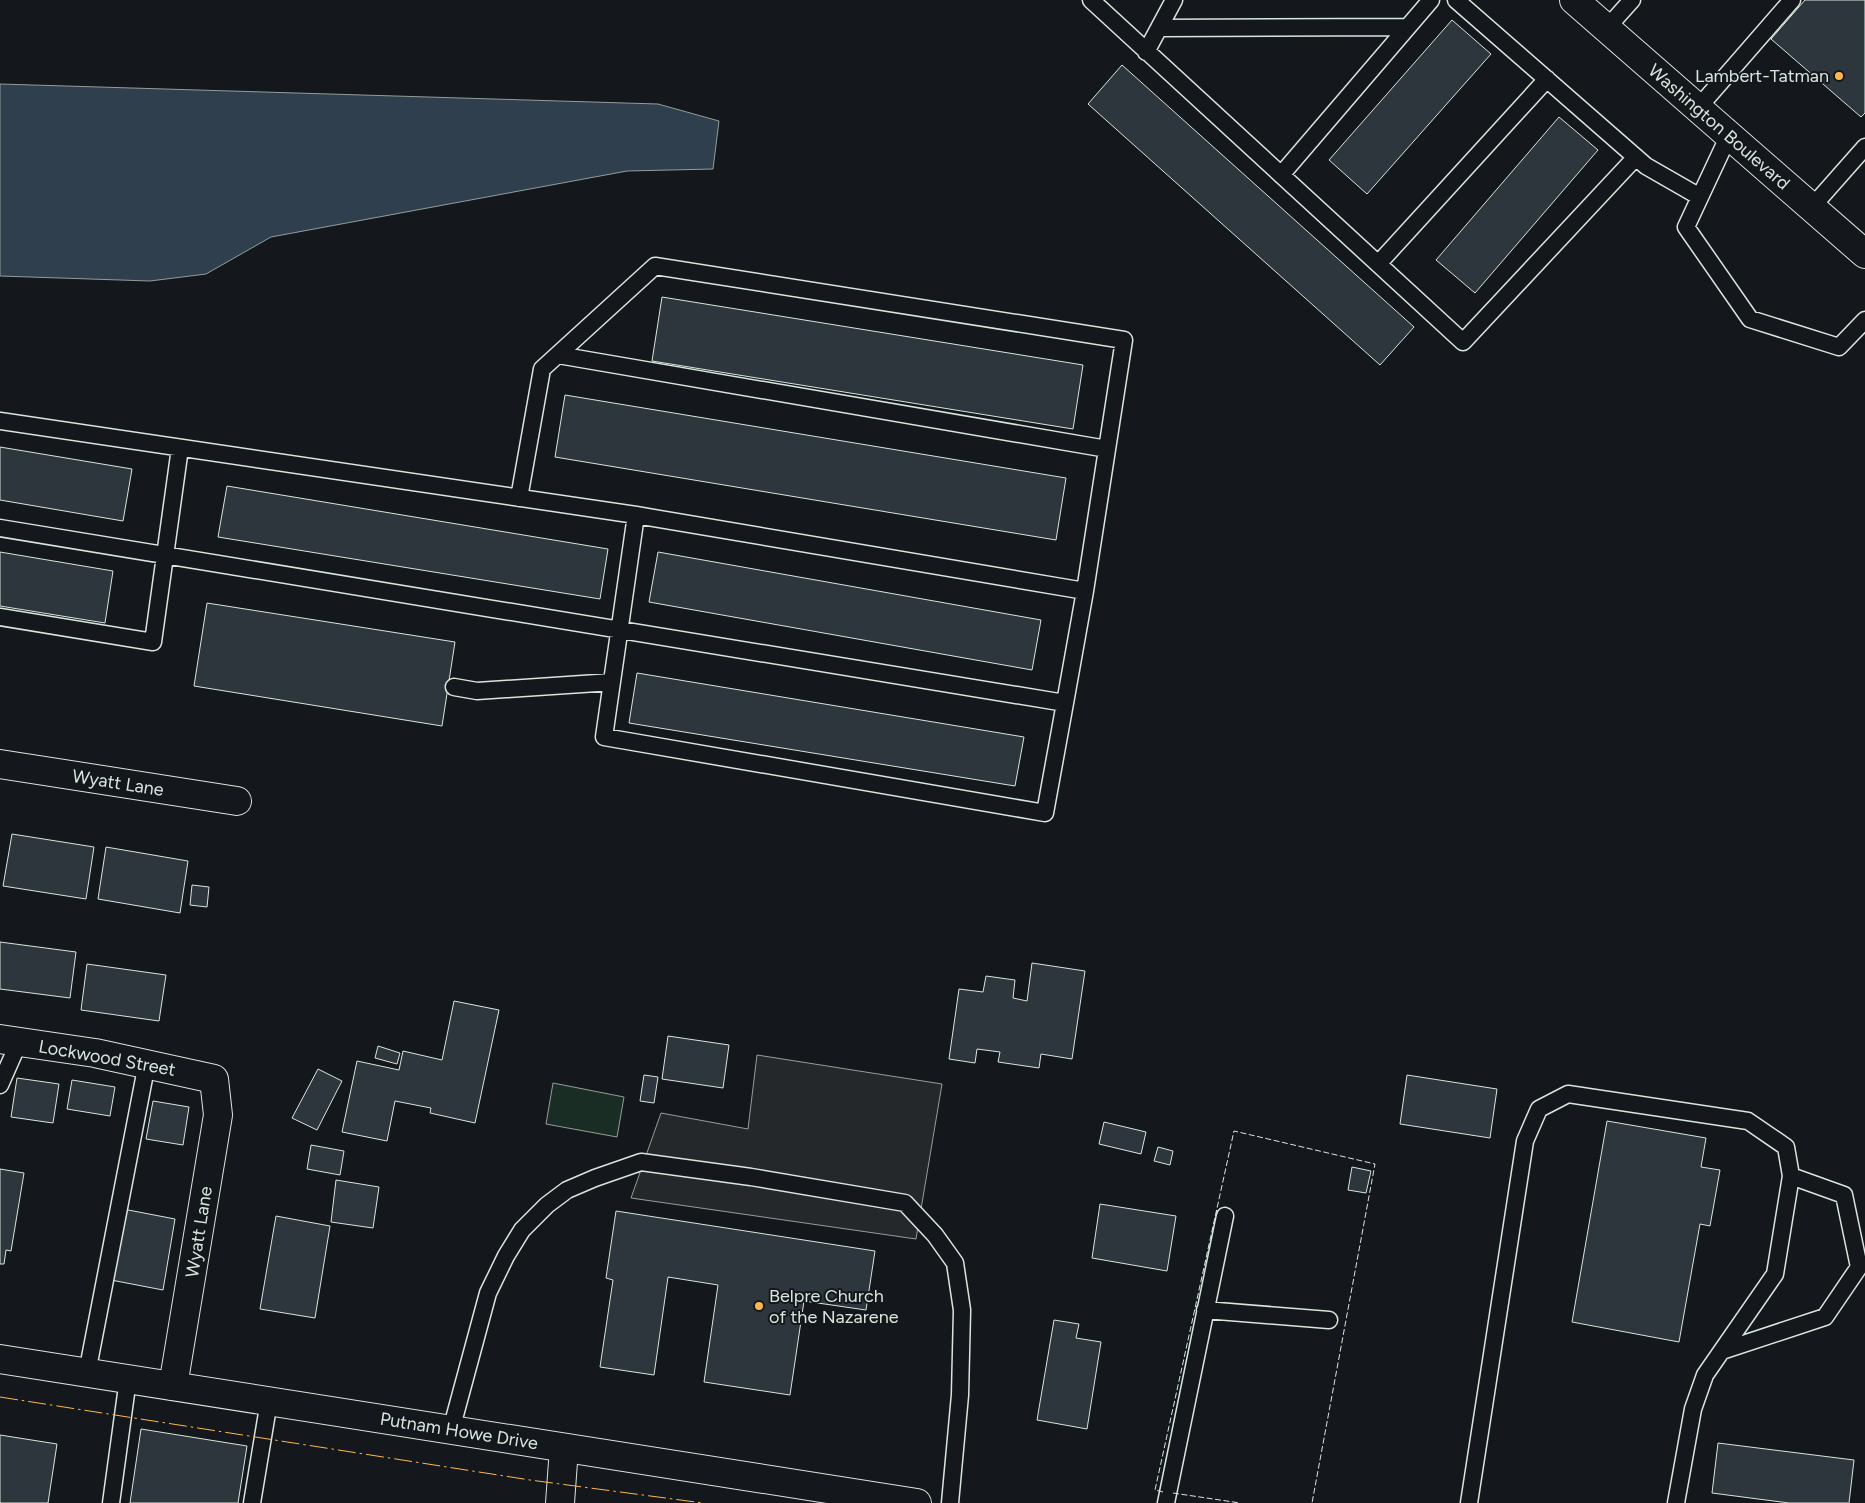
<svg xmlns="http://www.w3.org/2000/svg" width="1865" height="1503" font-family="Figtree,sans-serif">
	<style>
		.green { fill: #1a2d24; stroke: #939e99 }
		.parking { fill: #24282b; stroke: #939e99 }
		.water { fill: #2f3f4d; stroke: #939e99 }
		.building { fill: #2c363c; stroke: #d8e6dc }
		.lines { fill: none; stroke-linecap: round; stroke-linejoin: round }
		.lane-casing { stroke: #d8e6dc; stroke-width: 19 }
		.street-casing { stroke: #d8e6dc; stroke-width: 30 }
		.secondary-casing { stroke: #d8e6dc; stroke-width: 30 }
		.primary-casing { stroke: #d8e6dc; stroke-width: 30 }
		.lane { stroke: #14181c; stroke-width: 16 }
		.street { stroke: #14181c; stroke-width: 28 }
		.secondary { stroke: #14181c; stroke-width: 28 }
		.primary { stroke: #14181c; stroke-width: 28 }
		.fence { stroke: #d8e6dc; stroke-width: 1; stroke-dasharray: 6 2.5; stroke-linecap: butt }
		.power { stroke: #ffb74d; stroke-width: 1; stroke-dasharray: 18 4 2.5 4; stroke-linecap: butt }
		.poi-dot { fill: #ffb74d; stroke: #14181c; stroke-width: 2 }
		.labels { text-anchor: middle; dominant-baseline: central; stroke-width: 4; stroke-linejoin: round; paint-order: stroke }
		.poi-label { font-size: 18px; fill: #d8e6dc; stroke: #14181c; text-anchor: end }
		.street-label { font-size: 18px; fill: #d8e6dc; stroke: #14181c }
	</style>
	<rect width="100%" height="100%" fill="#14181c"/>
	<path class="green" d="M553 1083 624 1097 617 1137 546 1124Z"/>
	<path class="parking" d="M757 1055 942 1084 916 1239 631 1198 661 1113 748 1129Z"/>
	<path class="water" d="M0 84 658 104 719 121 713 169 627 171 271 237 206 274 150 281 0 276Z"/>
	<path class="building" d="M1805 0H1865V113L1861 117 1771 39Z
		M1452 20 1491 54 1367 194 1329 160Z
		M1122 65 1414 327 1380 365 1088 104Z
		M1559 117 1598 150 1475 293 1436 260Z
		M662 297 1083 365 1073 429 652 361Z
		M565 395 1066 478 1056 540 555 457Z
		M0 447 132 469 123 521 0 500Z
		M227 486 608 549 600 599 218 537Z
		M0 552 113 571 105 623 0 606Z
		M658 552 1041 620 1032 670 649 602Z
		M207 603 455 642 442 726 194 686Z
		M637 673 1024 737 1015 786 629 723Z
		M12 834 94 847 86 899 3 886Z
		M106 847 188 861 180 913 98 899Z
		M192 885 209 887 207 907 190 905Z
		M0 942 76 952 70 998 0 989Z
		M1032 963 1085 971 1072 1059 1041 1054 1039 1068 998 1062 1000 1052 977 1049 975 1063 949 1059 959 989 983 992 986 976 1015 980 1013 998 1027 1001Z
		M87 964 166 975 159 1021 81 1010Z
		M454 1001 499 1010 475 1123 430 1113 431 1108 395 1101 387 1141 342 1132 357 1061 399 1070 403 1051 442 1060Z
		M668 1036 729 1045 723 1088 662 1079Z
		M378 1046 400 1053 397 1064 375 1058Z
		M318 1069 342 1081 317 1130 292 1118Z
		M644 1075 658 1077 654 1103 640 1101Z
		M1407 1075 1497 1089 1490 1138 1400 1124Z
		M17 1078 59 1084 53 1123 11 1117Z
		M72 1080 115 1087 110 1116 67 1109Z
		M153 1101 189 1107 183 1145 146 1139Z
		M1607 1121 1706 1138 1701 1167 1720 1170 1710 1226 1700 1224 1679 1342 1572 1322Z
		M1104 1122 1146 1132 1141 1154 1099 1144Z
		M311 1145 344 1151 340 1175 307 1169Z
		M1158 1147 1173 1151 1170 1165 1154 1161Z
		M1352 1167 1371 1171 1366 1193 1348 1190Z
		M0 1169 24 1173 11 1251 6 1250 4 1264H0Z
		M336 1180 379 1187 373 1228 331 1222Z
		M1100 1204 1176 1216 1167 1271 1092 1258Z
		M123 1209 175 1219 163 1290 111 1280Z
		M616 1211 875 1251 866 1310 804 1301 790 1395 704 1382 718 1285 668 1277 654 1375 600 1367 613 1280 606 1278Z
		M276 1216 330 1226 315 1318 260 1309Z
		M1054 1320 1079 1324 1076 1338 1101 1342 1087 1429 1037 1420Z
		M141 1429 247 1446 238 1503H130Z
		M0 1435 57 1444 48 1503H0Z
		M1718 1443 1854 1460 1849 1503H1789L1712 1493Z"/>
	<g class="lines">
		<defs>
			<path id="lane" d="M1091 0 1463 342 1636 157
				M1456 0 1646 166 1700 197
				M1159 28 1407 27
				M1606 29 1632 0
				M1146 52 1174 0
				M1698 108 1792 0
				M1729 135 1686 227 1750 319 1839 347 1865 320
				M1281 175 1431 0
				M1812 207 1865 147
				M1378 264 1547 79
				M558 355 1107 449
				M0 421 636 515 1085 591 1065 703 0 528
				M519 498 542 369 655 266 1124 340 1085 591
				M636 515 604 737 1045 813 1065 703
				M0 617 153 642 180 448
				M454 687 477 691 612 682
				M0 1085 19 1042
				M1205 1310 1329 1320
				M1722 1351 1825 1317 1859 1267 1844 1195 1791 1176
				M87 1373 147 1063
				M451 1430 488 1293 506 1256 522 1230 547 1205 567 1190 595 1178 641 1162 751 1177 905 1203 935 1235 955 1263 962 1310 960 1395 950 1503
				M111 1503 128 1379
				M252 1503 269 1401
				M1166 1503 1225 1216
				M1469 1503 1525 1141 1539 1109 1568 1094 1748 1121 1786 1147 1791 1176 1775 1274 1705 1375 1693 1409 1676 1503"/>
			<path id="street" d="M0 764 237 801
				M0 1039 95 1053 214 1079 218 1115 173 1386
				M560 1503 564 1448"/>
			<path id="secondary" d="M0 1359 917 1503"/>
			<path id="primary" d="M1574 0 1865 254"/>
		</defs>
		<use href="#lane" class="lane-casing"/>
		<use href="#street" class="street-casing"/>
		<use href="#secondary" class="secondary-casing"/>
		<use href="#primary" class="primary-casing"/>
		<use href="#lane" class="lane"/>
		<use href="#street" class="street"/>
		<use href="#secondary" class="secondary"/>
		<use href="#primary" class="primary"/>
		<path class="fence" d="M1163 1492 1155 1490 1234 1131 1375 1164 1312 1503
			M1173 1493 1240 1503"/>
		<path class="power" d="M0 1397 530 1480 703 1503"/>
	</g>
	<g class="poi-dot">
		<circle cx="1839" cy="76" r="5"/>
		<circle cx="759" cy="1306" r="5"/>
	</g>
	<g class="labels">
		<g class="poi-label">
			<text x="1829" y="76">Lambert-Tatman</text>
			<text x="769" y="1296" text-anchor="start">Belpre Church<tspan x="769" dy="21">of the Nazarene</tspan></text>
		</g>
		<g class="street-label">
			<text transform="translate(1719 127) rotate(41)">Washington Boulevard</text>
			<text transform="translate(118 783) rotate(9)">Wyatt Lane</text>
			<text transform="translate(107 1058) rotate(10)">Lockwood Street</text>
			<text transform="translate(199 1232) rotate(-81)">Wyatt Lane</text>
			<text transform="translate(459 1431) rotate(9)">Putnam Howe Drive</text>
		</g>
	</g>
</svg>
